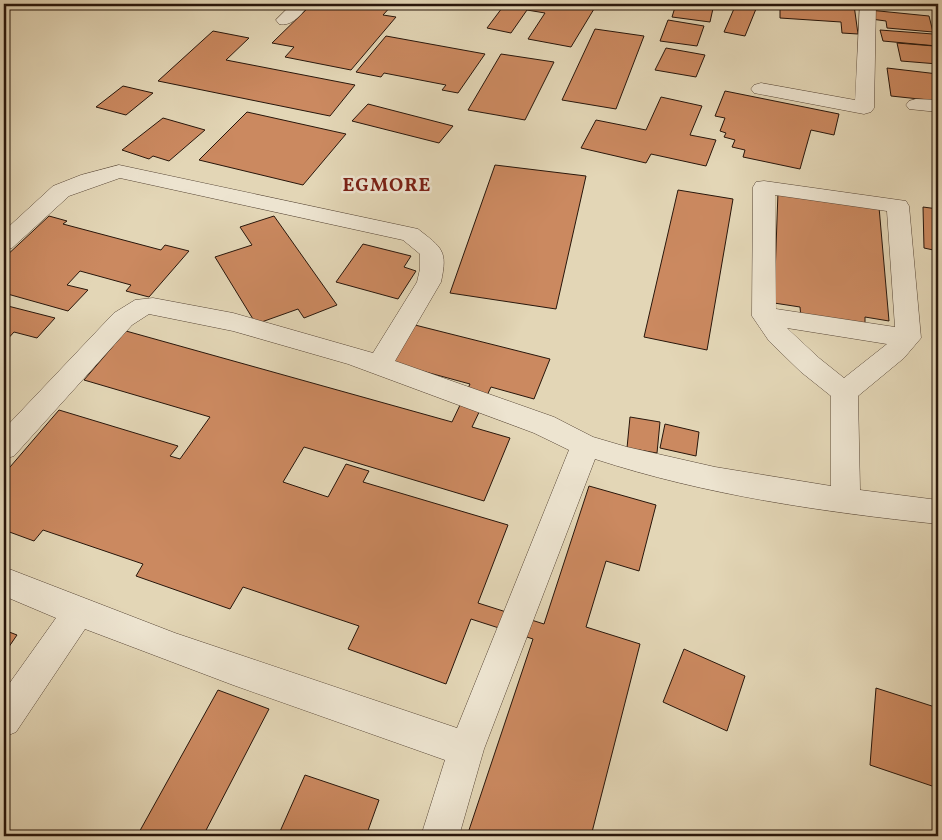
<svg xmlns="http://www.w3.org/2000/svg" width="942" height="840" font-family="Vollkorn,serif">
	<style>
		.building { fill: #cb8960; stroke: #28160b }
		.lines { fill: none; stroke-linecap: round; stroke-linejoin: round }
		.minor-casing { stroke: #574636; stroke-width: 1 }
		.minor { fill: #ede4d0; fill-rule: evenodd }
		.labels { text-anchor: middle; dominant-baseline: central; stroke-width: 5; stroke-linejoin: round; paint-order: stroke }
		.far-district-label { font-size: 19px; font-weight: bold; letter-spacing: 1px; fill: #7a1f14; stroke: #ede4d0 }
	</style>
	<rect width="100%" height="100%" fill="#e3d6b6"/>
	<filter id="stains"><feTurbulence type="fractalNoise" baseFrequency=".004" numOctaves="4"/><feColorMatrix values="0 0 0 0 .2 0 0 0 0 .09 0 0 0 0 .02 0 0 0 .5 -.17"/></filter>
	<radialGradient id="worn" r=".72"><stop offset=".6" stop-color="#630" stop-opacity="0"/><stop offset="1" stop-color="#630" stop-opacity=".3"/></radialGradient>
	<path class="building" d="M312 4H393L383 15 396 17 351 70 285 57 294 47 272 43Z
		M479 4H597L571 47 528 39 545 13 527 10 511 33 487 28 502 8Z
		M676 4H714L710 22 672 17Z
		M736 4H758L745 36 724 32Z
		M780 4 854 5 858 34 842 33 841 22 780 18Z
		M869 10 929 16 933 32 887 28 886 21 871 19Z
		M668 20 704 26 697 46 660 41Z
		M595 29 644 36 616 109 562 100Z
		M880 30 933 34 937 46 883 41Z
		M213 31 249 38 226 60 355 85 330 116 158 81Z
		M386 36 485 54 458 93 442 90 446 85 384 73 381 77 356 72Z
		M897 43 934 46 938 64 901 61Z
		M666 48 705 55 696 77 655 70Z
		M501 54 554 62 525 120 468 110Z
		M887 68 938 74V101L891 96Z
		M123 86 153 93 126 115 96 107Z
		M725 91 839 114 834 135 811 130 800 169 743 157 745 150 732 147 735 140 724 137 726 133 720 131 725 118 715 116Z
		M661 97 702 106 690 135 716 140 706 166 651 154 646 163 581 148 596 120 646 130Z
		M368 104 453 126 439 143 352 121Z
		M247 112 346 134 303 185 199 160Z
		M163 118 205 130 169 161 153 156 149 159 122 150Z
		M495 165 586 176 556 309 450 293Z
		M678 190 733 199 707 350 644 337Z
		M778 192 879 207 889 321 865 317V328L801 318 800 307 774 303Z
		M923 207 938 209V251L924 248Z
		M49 216 67 221 63 224 161 250 165 245 189 251 149 297 126 291 131 285 80 271 67 285 88 290 68 311 4 293V258Z
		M274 216 337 305 304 318 298 309 256 324 215 257 252 245 240 227Z
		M363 244 411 256 404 267 416 271 398 299 336 282Z
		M4 305 55 318 37 338 14 332 4 343Z
		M411 324 550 359 534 399 491 387 472 427 510 438 484 501 304 447 283 482 328 497 346 464 369 471 363 482 508 525 478 603 544 624 589 486 656 505 639 571 606 561 586 627 640 644 591 836H467L533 639 471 619 446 684 348 649 359 626 243 587 230 609 136 576 143 564 43 530 34 541 4 530V474L59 410 178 446 170 456 180 459 210 417 84 380 126 331 452 422 470 384 389 362Z
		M630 417 660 422 657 453 627 448Z
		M665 424 699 432 696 456 660 448Z
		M4 630 17 635 4 654Z
		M684 649 745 676 727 731 663 702Z
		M876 688 938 708V788L870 765Z
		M218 690 269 709 203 836H137Z
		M305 775 379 800 366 836H278Z"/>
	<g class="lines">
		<defs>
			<path id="minor" d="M292 4H309C302 14 292 27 279 24L276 20Z
				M860 4H876L874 108 871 112 864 114 754 93 751 89 754 85 761 83 855 100Z
				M916 99 938 100V112L909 109 906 105 909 101Z
				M119 165 418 229C442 248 448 250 441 282L395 361 554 417 593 437 627 447 715 467 831 486V396L801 372 769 341 752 316 753 187 756 182 764 181 906 201 909 206 921 338 904 358 858 396 860 490 938 500V524C823 512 705 495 595 459L484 749 459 836H421L445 760 233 685 85 629 16 732 4 737V691L56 618 4 596V567L175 633 457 728 569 450 534 433 348 364 233 331 149 314 132 325 14 456 4 459V429L114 313 135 300 153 298 233 313 373 353 417 282 420 269V254L403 240 120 178 69 196 12 248 4 250V231L53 186 81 175ZM775 195 887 211 895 327 776 309ZM787 328 887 344 844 378 819 358Z"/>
		</defs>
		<use href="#minor" class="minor-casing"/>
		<use href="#minor" class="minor"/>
	</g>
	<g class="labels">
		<g class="far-district-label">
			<text x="387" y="186">EGMORE</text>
		</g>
	</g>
	<rect width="942" height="840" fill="none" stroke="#e3d6b6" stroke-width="20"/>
	<rect x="5" y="5" width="932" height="830" fill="none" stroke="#28160b" stroke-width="2.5"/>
	<rect x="10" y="10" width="922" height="820" fill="none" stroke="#28160b"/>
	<rect width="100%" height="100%" filter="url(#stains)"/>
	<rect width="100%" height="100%" fill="url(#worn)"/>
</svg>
